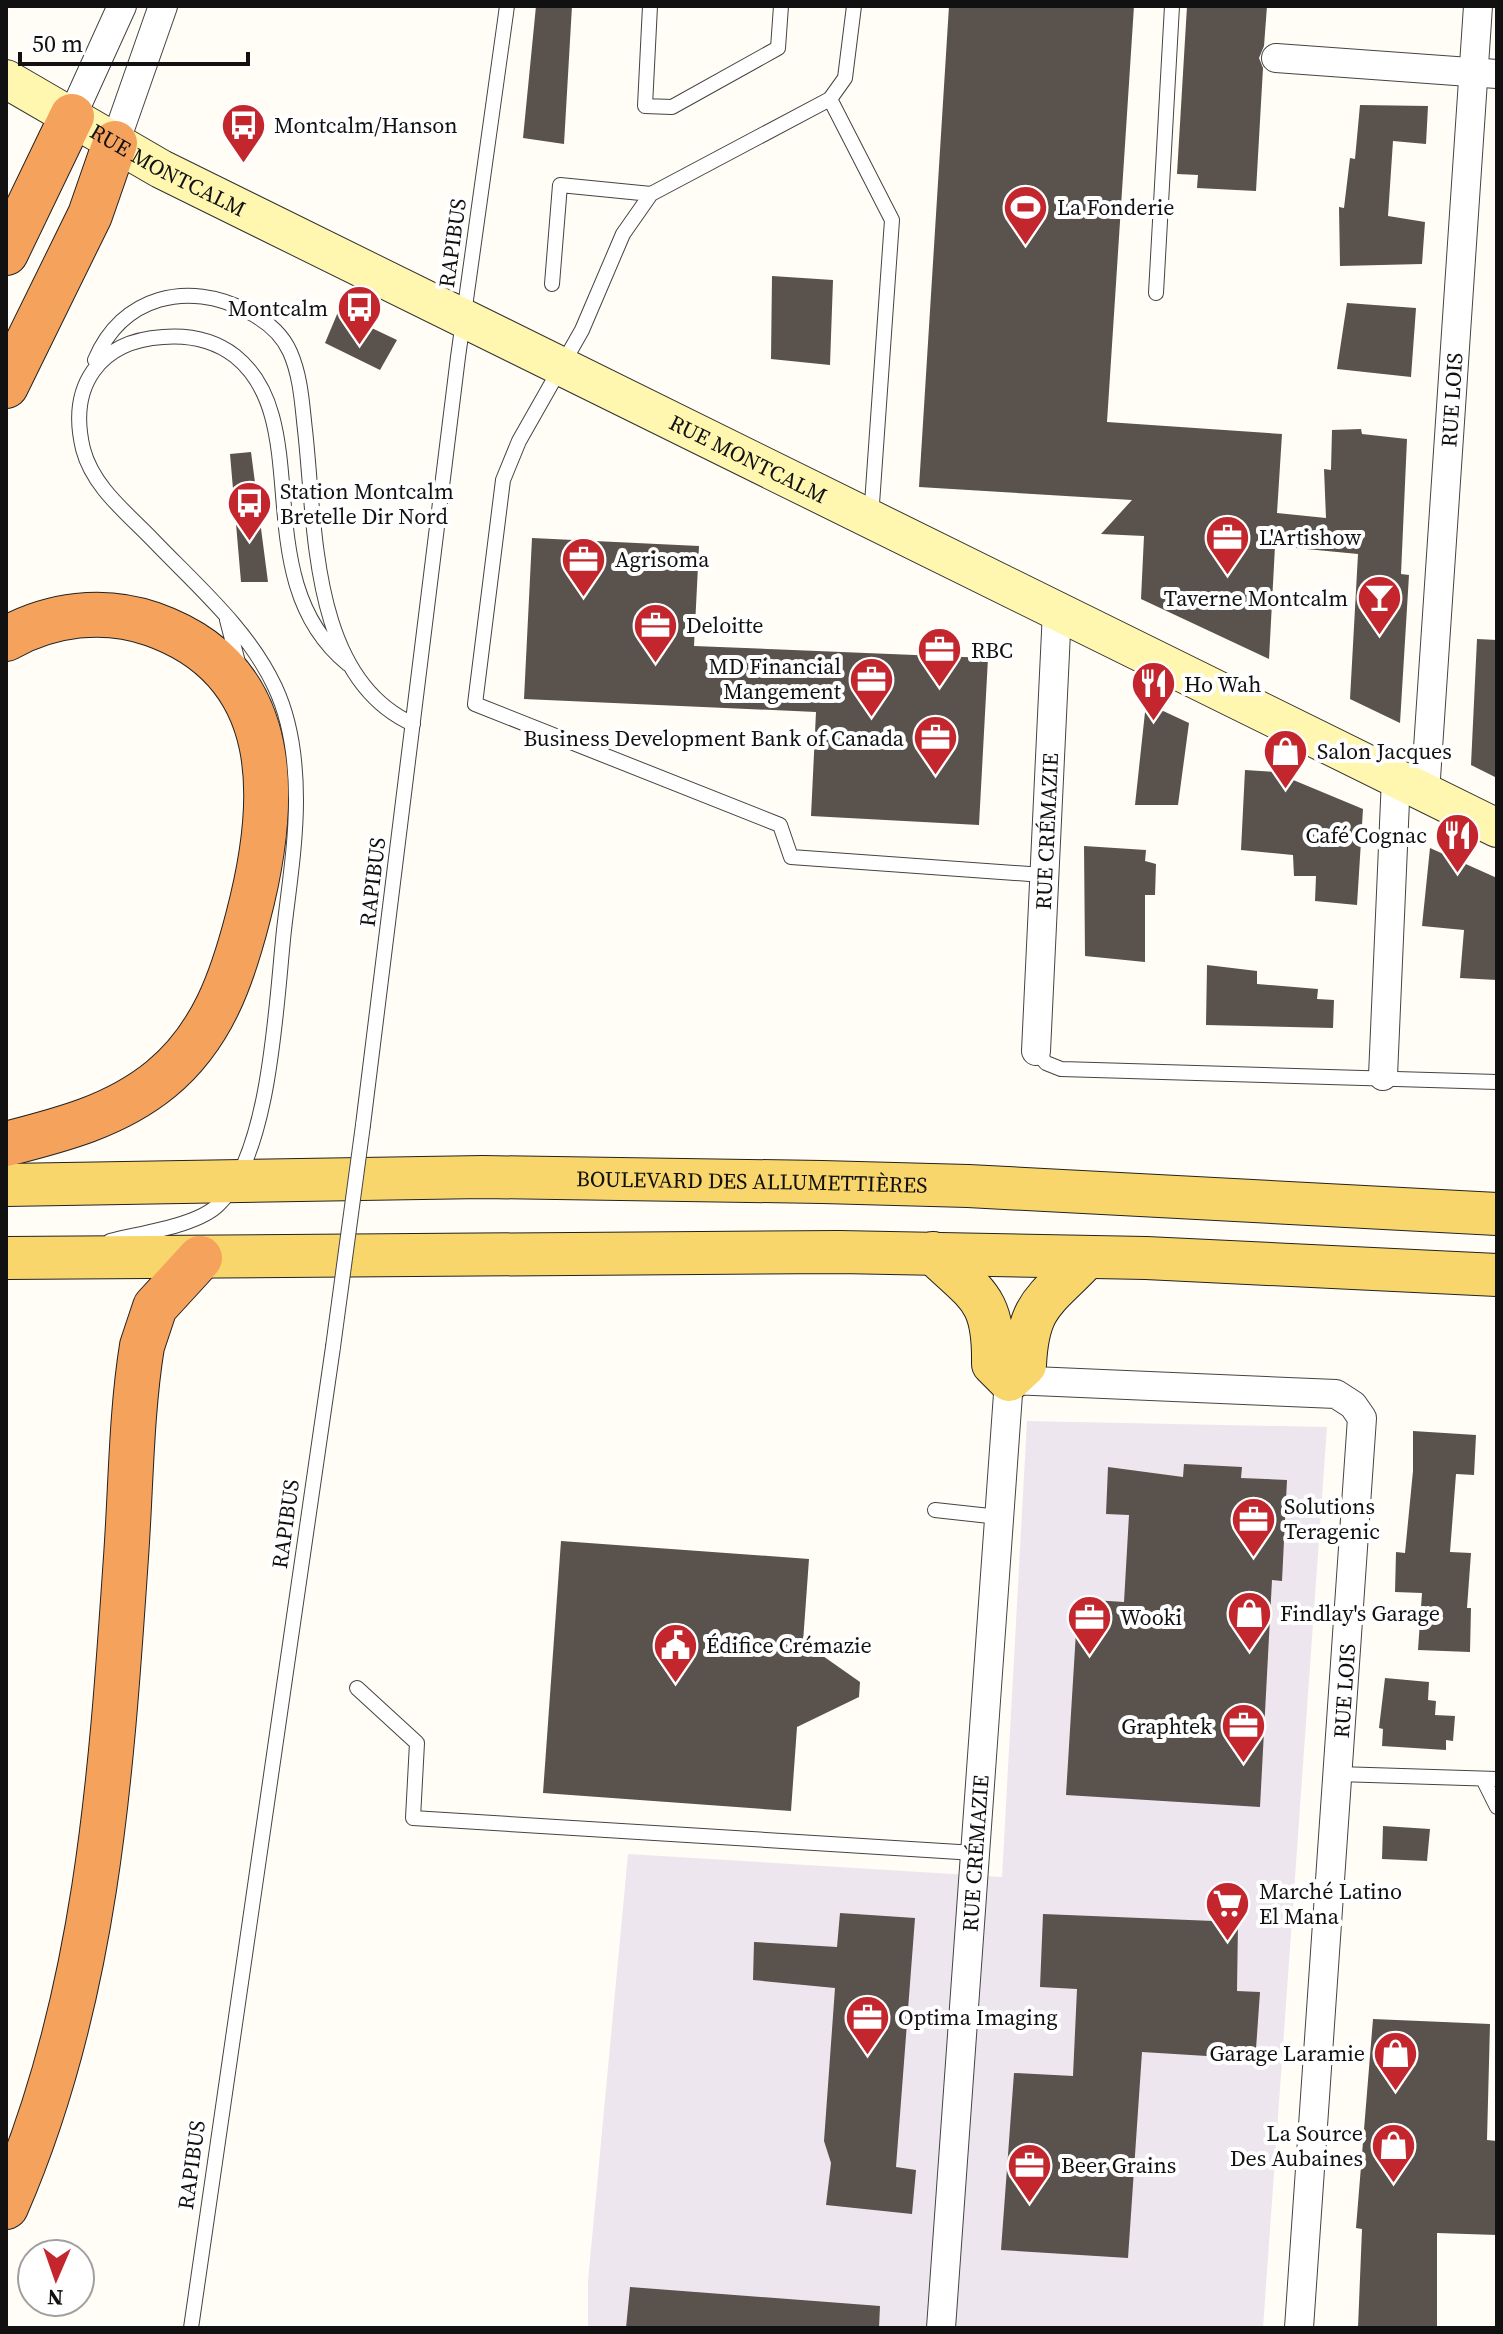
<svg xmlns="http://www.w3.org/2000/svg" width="1503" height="2334" font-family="'Source Serif 4',serif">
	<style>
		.industrial { fill: #eee6ef }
		.building { fill: #5a524d }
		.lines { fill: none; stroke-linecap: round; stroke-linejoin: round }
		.lane-casing { stroke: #444; stroke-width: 16 }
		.street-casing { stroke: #444; stroke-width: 30 }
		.secondary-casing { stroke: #333; stroke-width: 40 }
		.primary-casing { stroke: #222; stroke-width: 44 }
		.highway-casing { stroke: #222; stroke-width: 46 }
		.lane { stroke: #fff; stroke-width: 14 }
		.street { stroke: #fff; stroke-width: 28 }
		.secondary { stroke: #fff6b0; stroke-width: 38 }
		.primary { stroke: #f9d66b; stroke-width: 42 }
		.highway { stroke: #f5a25d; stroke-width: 44 }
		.lane-bridge-casing { stroke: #444; stroke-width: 16; stroke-linecap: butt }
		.lane-bridge { stroke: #fff; stroke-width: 14 }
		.labels { text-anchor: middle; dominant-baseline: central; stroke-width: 8; stroke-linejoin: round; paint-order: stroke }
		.poi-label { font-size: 22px; fill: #111; stroke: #fff; text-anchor: start }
		.street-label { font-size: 22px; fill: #111; stroke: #fff }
	</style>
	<rect width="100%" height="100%" fill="#fffdf5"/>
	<path class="industrial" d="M1027 1421 1327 1427 1263 2328H588V2281L628 1854 1002 1877Z"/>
	<path class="building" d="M536 6H572L564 144 523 138Z
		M949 6H1134L1107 422 1282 434 1277 513 1326 518 1324 469 1331 470 1332 430 1361 429 1362 434 1407 439 1401 574 1409 575 1400 723 1350 699 1358 554 1275 546 1269 659 1141 599 1144 536 1101 534 1132 500 919 487Z
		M1187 6H1267L1264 46 1259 58 1263 68 1256 191 1197 188 1198 175 1177 174Z
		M1360 105 1428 106 1426 144 1393 141 1388 216 1425 222 1422 264 1340 266 1339 207 1344 208 1350 158 1355 159Z
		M772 276 833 280 830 365 771 359Z
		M1347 303 1416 308 1411 377 1337 369Z
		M338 312 397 340 380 370 325 343Z
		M251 452 268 582H241L230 454Z
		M532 538 699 546 694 646 988 658 979 825 811 816 816 712 524 699Z
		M1477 639 1497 640V778L1471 765Z
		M1146 703 1189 723 1178 805H1135Z
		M1245 770 1274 772 1363 809 1357 905 1315 901 1316 876H1294L1293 855 1241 850Z
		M1084 846 1146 850 1145 861 1156 864 1155 895H1145V962L1085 956Z
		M1430 848 1497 878V980L1460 978 1464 930 1422 926Z
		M1207 965 1257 971V984L1318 989 1317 999 1334 1000 1333 1028 1206 1025Z
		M1413 1431 1476 1435 1474 1475 1456 1474 1450 1552 1471 1553 1467 1608H1471L1470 1652 1418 1650 1422 1593 1395 1592 1396 1552 1405 1553 1413 1471Z
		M1184 1464 1242 1467 1241 1478 1287 1480 1282 1581 1272 1580 1260 1807 1066 1795 1078 1599 1124 1602 1129 1515 1106 1514 1108 1467 1183 1477Z
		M561 1541 809 1559 803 1642 860 1682 859 1697 797 1727 791 1811 543 1793Z
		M1385 1678 1429 1682 1428 1700 1436 1701 1435 1715 1455 1716 1453 1741 1446 1740V1750L1382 1746 1383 1729 1379 1728Z
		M1383 1826 1430 1829 1427 1861 1382 1859Z
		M840 1913 915 1918 896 2167 916 2170 912 2214 826 2205 831 2163 824 2141 835 1988 753 1980 754 1942 837 1947Z
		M1043 1914 1238 1922 1237 1991 1260 1992 1256 2049 1223 2047V2057L1142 2052 1128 2258 1001 2250 1014 2073 1073 2076 1077 1989 1040 1987Z
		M1373 2019 1490 2024 1487 2140 1497 2141V2235L1437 2233V2328H1358L1362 2229 1356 2228Z
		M630 2287 880 2306 879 2328H626Z"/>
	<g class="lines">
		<defs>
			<path id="lane" d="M650 6 645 106 672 107 778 48 781 6
				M854 6 845 78 830 99 651 194 623 234 582 330 519 441 503 480 475 704 780 825 791 857 1043 875
				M830 99 892 220 871 518
				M552 284 560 185 651 194
				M1156 293 1172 6
				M95 360C122 296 188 280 247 311 265 320 282 334 290 352 301 377 302 404 305 430 316 526 310 678 413 724
				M227 620 239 666
				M1036 1051 1046 1063 1061 1069 1497 1082
				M363 1125 458 357 507 6
				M110 1241C140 1233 198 1226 219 1204 271 1151 276 1003 284 930 289 887 296 843 296 800 296 762 291 721 275 687 248 629 196 585 152 539 126 512 93 487 83 449 68 386 99 341 163 337 188 335 214 340 235 356 318 422 244 579 348 664
				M935 1510 999 1517
				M357 1688 417 1743 413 1818 975 1853
				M1338 1774 1497 1779
				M1483 1779 1497 1807
				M191 2328 333 1347"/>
			<g id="street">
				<path d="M1276 58 1497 74"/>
				<path d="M72 116 122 6"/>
				<path d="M115 143 163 6"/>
				<path id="s1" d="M1425 793 1478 6"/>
				<path id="s2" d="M1036 1051 1057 611"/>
				<path d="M1383 1076 1396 778"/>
				<path id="s3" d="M941 2328 1009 1380 1336 1394 1353 1405 1362 1418 1299 2328"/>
			</g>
			<g id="secondary">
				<path id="s4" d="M6 79 161 169 1497 828"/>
			</g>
			<g id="primary">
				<path id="s5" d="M6 1185 483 1177 822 1182 968 1186 1497 1214"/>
				<path d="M933 1253C978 1296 994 1298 993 1364L1009 1380 1025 1365C1028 1302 1047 1300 1087 1257"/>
				<path d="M6 1258 839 1252 1146 1258 1497 1275"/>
			</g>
			<path id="highway" d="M6 253 72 116
				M6 386 90 215 115 143
				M6 639C50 614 104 607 152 624 286 671 278 803 248 917 232 979 212 1037 161 1079 116 1116 61 1130 6 1144
				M6 2207C96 2001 111 1779 126 1557 131 1487 131 1414 142 1346L155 1307 200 1258"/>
		</defs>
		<use href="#lane" class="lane-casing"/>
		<use href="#street" class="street-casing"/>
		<use href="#secondary" class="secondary-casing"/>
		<use href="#primary" class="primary-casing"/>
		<use href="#highway" class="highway-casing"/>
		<use href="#lane" class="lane"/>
		<use href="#street" class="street"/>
		<use href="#secondary" class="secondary"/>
		<use href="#primary" class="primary"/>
		<use href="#highway" class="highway"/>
		<defs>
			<path id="lane-bridge" d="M333 1347 363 1125"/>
		</defs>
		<use href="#lane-bridge" class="lane-bridge-casing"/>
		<use href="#lane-bridge" class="lane-bridge"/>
	</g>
	<defs>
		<symbol id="bus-pin" viewBox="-11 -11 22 30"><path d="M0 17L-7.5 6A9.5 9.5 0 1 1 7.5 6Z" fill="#c4262e" stroke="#fff"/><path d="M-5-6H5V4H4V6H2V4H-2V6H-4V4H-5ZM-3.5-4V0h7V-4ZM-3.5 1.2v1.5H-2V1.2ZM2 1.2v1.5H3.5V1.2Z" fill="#fff"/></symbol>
		<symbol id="stadium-pin" viewBox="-11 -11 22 30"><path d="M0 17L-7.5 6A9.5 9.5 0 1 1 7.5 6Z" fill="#c4262e" stroke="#fff"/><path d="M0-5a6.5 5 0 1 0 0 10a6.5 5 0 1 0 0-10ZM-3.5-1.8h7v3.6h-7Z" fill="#fff"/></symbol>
		<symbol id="office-pin" viewBox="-11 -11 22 30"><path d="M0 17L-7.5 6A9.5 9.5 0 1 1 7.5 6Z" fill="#c4262e" stroke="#fff"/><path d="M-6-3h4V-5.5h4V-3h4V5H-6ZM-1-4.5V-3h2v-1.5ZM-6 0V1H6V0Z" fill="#fff"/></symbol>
		<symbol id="bar-pin" viewBox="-11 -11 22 30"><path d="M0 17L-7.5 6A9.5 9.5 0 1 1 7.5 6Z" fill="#c4262e" stroke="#fff"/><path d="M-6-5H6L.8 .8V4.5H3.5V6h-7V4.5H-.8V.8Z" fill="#fff"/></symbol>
		<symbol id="restaurant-pin" viewBox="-11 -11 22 30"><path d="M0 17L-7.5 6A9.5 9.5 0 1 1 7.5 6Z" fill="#c4262e" stroke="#fff"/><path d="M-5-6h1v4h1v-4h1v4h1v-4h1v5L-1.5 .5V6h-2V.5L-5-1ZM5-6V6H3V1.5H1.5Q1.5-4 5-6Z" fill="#fff"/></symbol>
		<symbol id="shop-pin" viewBox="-11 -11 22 30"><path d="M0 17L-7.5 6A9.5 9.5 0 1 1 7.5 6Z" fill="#c4262e" stroke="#fff"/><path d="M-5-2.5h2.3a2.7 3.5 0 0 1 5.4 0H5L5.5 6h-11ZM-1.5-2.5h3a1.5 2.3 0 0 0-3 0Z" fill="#fff"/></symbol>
		<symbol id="civic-pin" viewBox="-11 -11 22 30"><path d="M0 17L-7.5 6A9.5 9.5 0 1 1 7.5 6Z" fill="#c4262e" stroke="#fff"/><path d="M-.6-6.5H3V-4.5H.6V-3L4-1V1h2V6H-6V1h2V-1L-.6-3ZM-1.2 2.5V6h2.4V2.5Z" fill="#fff"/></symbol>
		<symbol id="supermarket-pin" viewBox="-11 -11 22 30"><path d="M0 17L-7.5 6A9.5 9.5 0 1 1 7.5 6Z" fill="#c4262e" stroke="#fff"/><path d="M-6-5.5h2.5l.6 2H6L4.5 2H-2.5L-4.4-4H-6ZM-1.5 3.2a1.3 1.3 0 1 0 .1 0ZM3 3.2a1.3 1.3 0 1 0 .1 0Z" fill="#fff"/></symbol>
	</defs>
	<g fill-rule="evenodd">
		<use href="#bus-pin" x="218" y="100" width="51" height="69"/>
		<use href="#stadium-pin" x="1000" y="182" width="51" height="69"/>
		<use href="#bus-pin" x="334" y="282" width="51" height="69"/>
		<use href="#bus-pin" x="224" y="478" width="51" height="69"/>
		<use href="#office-pin" x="1202" y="512" width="51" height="69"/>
		<use href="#office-pin" x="558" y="534" width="51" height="69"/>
		<use href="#bar-pin" x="1354" y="572" width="51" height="69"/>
		<use href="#office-pin" x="630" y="600" width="51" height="69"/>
		<use href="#office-pin" x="914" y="624" width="51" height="69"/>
		<use href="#office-pin" x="846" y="654" width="51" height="69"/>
		<use href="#restaurant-pin" x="1128" y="658" width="51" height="69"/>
		<use href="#office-pin" x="910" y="712" width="51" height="69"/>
		<use href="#shop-pin" x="1260" y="726" width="51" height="69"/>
		<use href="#restaurant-pin" x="1432" y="810" width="51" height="69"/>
		<use href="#office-pin" x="1228" y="1494" width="51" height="69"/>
		<use href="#shop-pin" x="1224" y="1588" width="51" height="69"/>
		<use href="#office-pin" x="1064" y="1592" width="51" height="69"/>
		<use href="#civic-pin" x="650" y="1620" width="51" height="69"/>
		<use href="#office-pin" x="1218" y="1700" width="51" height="69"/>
		<use href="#supermarket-pin" x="1202" y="1878" width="51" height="69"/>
		<use href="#office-pin" x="842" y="1992" width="51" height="69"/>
		<use href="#shop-pin" x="1370" y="2028" width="51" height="69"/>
		<use href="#shop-pin" x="1368" y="2120" width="51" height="69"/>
		<use href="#office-pin" x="1004" y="2140" width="51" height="69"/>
	</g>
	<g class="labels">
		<g class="poi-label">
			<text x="274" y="125">Montcalm/Hanson</text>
			<text x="1057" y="207">La Fonderie</text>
			<text x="328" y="308" text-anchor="end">Montcalm</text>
			<text x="280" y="491">Station Montcalm<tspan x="280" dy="25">Bretelle Dir Nord</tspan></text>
			<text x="1259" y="537">L'Artishow</text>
			<text x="615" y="559">Agrisoma</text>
			<text x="1348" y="598" text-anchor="end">Taverne Montcalm</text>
			<text x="686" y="625">Deloitte</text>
			<text x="971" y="650">RBC</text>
			<text x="841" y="666" text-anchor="end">MD Financial<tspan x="841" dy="25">Mangement</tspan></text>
			<text x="1184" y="684">Ho Wah</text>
			<text x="904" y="738" text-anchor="end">Business Development Bank of Canada</text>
			<text x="1317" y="751">Salon Jacques</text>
			<text x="1427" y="835" text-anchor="end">Café Cognac</text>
			<text x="1284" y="1506">Solutions<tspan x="1284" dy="25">Teragenic</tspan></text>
			<text x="1280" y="1613">Findlay's Garage</text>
			<text x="1120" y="1617">Wooki</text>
			<text x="706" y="1645">Édifice Crémazie</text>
			<text x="1212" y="1726" text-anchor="end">Graphtek</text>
			<text x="1259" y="1891">Marché Latino<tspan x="1259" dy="25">El Mana</tspan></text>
			<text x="898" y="2017">Optima Imaging</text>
			<text x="1365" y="2053" text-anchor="end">Garage Laramie</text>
			<text x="1363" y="2133" text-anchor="end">La Source<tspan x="1363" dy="25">Des Aubaines</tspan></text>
			<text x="1061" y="2165">Beer Grains</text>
		</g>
		<g class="street-label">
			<text stroke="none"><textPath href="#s4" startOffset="186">RUE MONTCALM</textPath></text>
			<text transform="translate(452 243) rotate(-82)">RAPIBUS</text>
			<text stroke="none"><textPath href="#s1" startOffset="394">RUE LOIS</textPath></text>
			<text stroke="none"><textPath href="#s4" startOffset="834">RUE MONTCALM</textPath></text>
			<text stroke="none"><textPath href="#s2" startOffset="220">RUE CRÉMAZIE</textPath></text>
			<text transform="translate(372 882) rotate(-83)">RAPIBUS</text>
			<text stroke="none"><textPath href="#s5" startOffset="746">BOULEVARD DES ALLUMETTIÈRES</textPath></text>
			<text transform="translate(285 1524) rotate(-82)">RAPIBUS</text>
			<text transform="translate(1344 1691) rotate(-86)">RUE LOIS</text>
			<text stroke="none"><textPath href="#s3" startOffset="476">RUE CRÉMAZIE</textPath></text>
			<text transform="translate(191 2165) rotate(-82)">RAPIBUS</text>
		</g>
	</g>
	<rect width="1503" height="2334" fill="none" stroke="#111111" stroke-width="16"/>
	<g transform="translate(56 2278) rotate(182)"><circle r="38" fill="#ffffff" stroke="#a0a0a0" stroke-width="2"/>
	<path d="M0-6L14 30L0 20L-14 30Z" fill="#c4262e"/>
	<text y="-12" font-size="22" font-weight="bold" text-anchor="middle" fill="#111111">N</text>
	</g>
	<path d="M20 52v12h228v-12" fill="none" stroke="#111111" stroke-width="4"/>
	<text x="32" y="52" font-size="24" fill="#111111" stroke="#ffffff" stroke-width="6" paint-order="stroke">50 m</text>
</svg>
